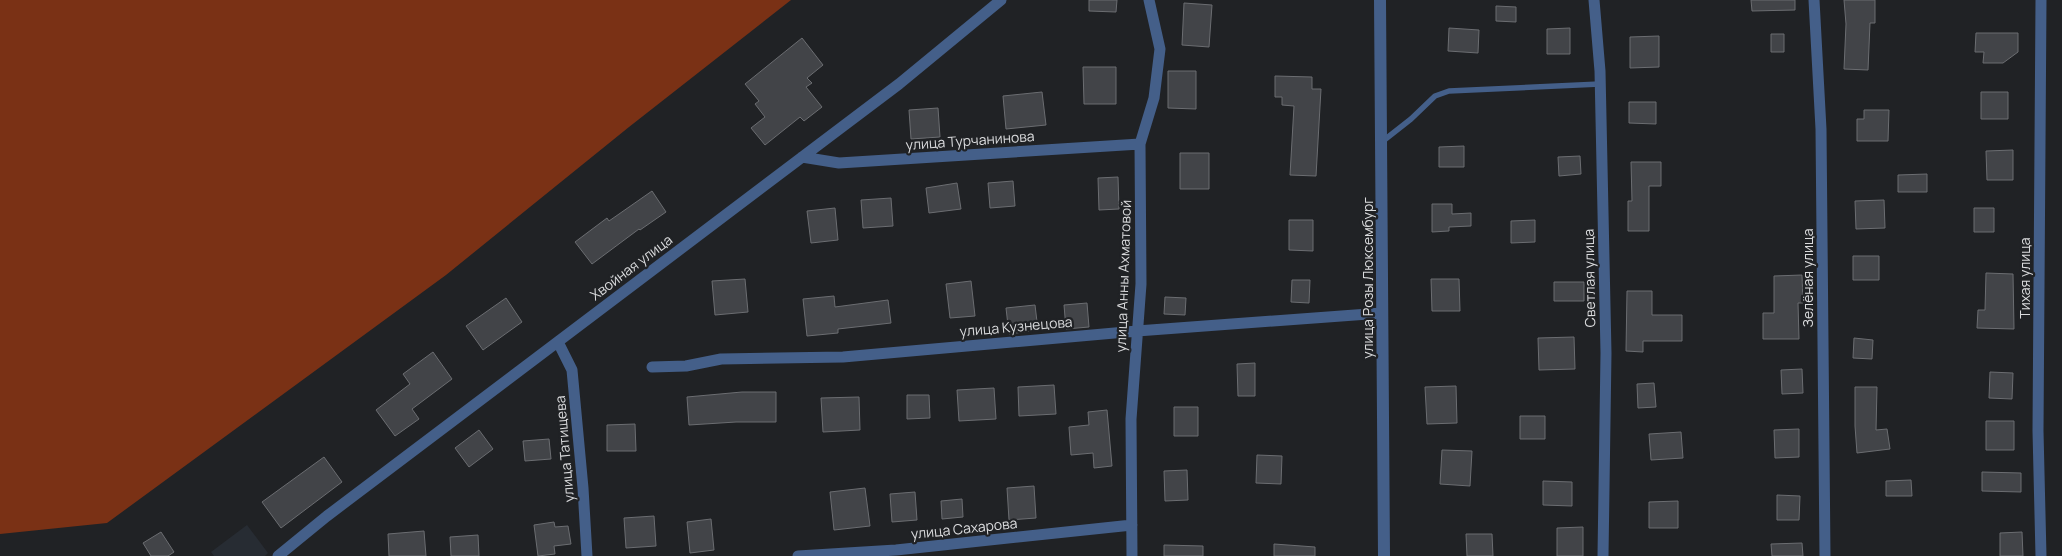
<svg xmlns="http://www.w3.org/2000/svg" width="2062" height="556" font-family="Manrope,sans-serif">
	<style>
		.built { fill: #272c33 }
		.forest { fill: #7a3115 }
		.building { fill: #424448; stroke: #6b6d71 }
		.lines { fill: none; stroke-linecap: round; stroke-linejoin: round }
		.service { stroke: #445f89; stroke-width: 5.5 }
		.minor { stroke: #445f89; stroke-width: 11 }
		.tertiary { stroke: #445f89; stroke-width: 12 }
		.labels { text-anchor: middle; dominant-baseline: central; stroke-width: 4.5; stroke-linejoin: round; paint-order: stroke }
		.street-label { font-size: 14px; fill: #dadbdd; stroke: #202225 }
	</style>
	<rect width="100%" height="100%" fill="#202225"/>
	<path class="built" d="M247 525 268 553 265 556H214L211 552Z"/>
	<path class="forest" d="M0 0H791L629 127 446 275 107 523 0 534Z"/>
	<path class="building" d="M1089 0H1117L1116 12 1089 11Z
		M1751 0H1795V10L1752 11Z
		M1844 0H1875V23H1870L1868 70 1844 69 1846 24Z
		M1184 3 1212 5 1209 47 1182 45Z
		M1496 6 1516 7V22L1496 21Z
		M1449 28 1479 30 1478 53 1448 51Z
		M1570 28V54H1547V29Z
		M1976 33H2018V52L2003 63H1983L1984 52H1975Z
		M1771 34H1784V52H1771Z
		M1659 36V67L1630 68V37Z
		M802 38 823 65 807 78 812 83 806 87 822 107 804 121 800 117 765 145 751 128 765 117 755 104 759 101 745 84Z
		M1083 67H1116V104H1084Z
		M1168 71H1196V109L1168 108Z
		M1275 76 1312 77V89H1321L1316 176 1290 175 1294 106 1282 105V97H1275Z
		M1042 92 1046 125 1006 129 1003 96Z
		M1981 92H2008V119H1981Z
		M1629 102H1656V124L1629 123Z
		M938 108 940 137 911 139 909 110Z
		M1864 110H1889L1888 141H1857V119H1864Z
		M1464 146V167H1439V147Z
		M2013 150V180H1987L1986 151Z
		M1180 153H1209V189H1180Z
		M1580 156 1581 174 1559 176 1558 157Z
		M1631 162H1661V186H1649V231H1628V201H1632Z
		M1927 174V192H1898V175Z
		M1118 177 1119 209 1099 210 1098 178Z
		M1013 181 1015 206 990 208 988 183Z
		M957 183 961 209 929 213 926 188Z
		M652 191 666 212 640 230 639 229 592 264 575 242 607 218 609 221Z
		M891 198 893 226 863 228 861 200Z
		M1884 200 1885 228 1856 229 1855 201Z
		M1432 204H1452V214L1471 213V226L1449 227V231L1432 232Z
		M835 208 838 240 811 243 807 211Z
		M1974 208H1994V232H1974Z
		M1289 220H1313V251L1289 250Z
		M1535 220V242L1511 243V221Z
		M1853 256H1879V280H1853Z
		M1986 273 2013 274 2014 329 1977 328 1978 310H1985Z
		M1802 275 1803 303H1798L1799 339H1763V313H1774V276Z
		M745 279 748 312 715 315 712 281Z
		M1431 279H1459L1460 311H1432Z
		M1292 280H1310L1309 303 1291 302Z
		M971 281 975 316 950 318 946 284Z
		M1554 282H1584V301H1554Z
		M1627 291H1652V315H1682V341H1643V352L1626 351Z
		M834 296 835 307 888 300 891 323 838 329V333L807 336 803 299Z
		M1165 297 1186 298 1185 315 1164 314Z
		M506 298 522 322 483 350 466 326Z
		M1087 303 1089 327 1066 329 1064 305Z
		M1035 305 1038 330 1009 334 1006 308Z
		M1574 337 1575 369 1539 370 1538 338Z
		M1854 338 1873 340 1872 359 1853 358Z
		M433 352 452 379 412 409 419 419 395 436 376 410 410 384 403 374Z
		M1255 363V396H1238L1237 364Z
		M1802 369 1803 393 1782 394 1781 370Z
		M1990 372 2013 373 2012 399 1989 398Z
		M1654 383 1656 407 1638 408 1637 384Z
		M1054 385 1056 414 1019 416 1018 387Z
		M1456 386 1457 423 1427 424 1425 387Z
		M1855 387H1877L1876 430 1887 429 1890 449 1857 453 1855 426Z
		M994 388 996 419 959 421 957 390Z
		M742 392H776V422H736L689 425 687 397Z
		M907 395H929L930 418 907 419Z
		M859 397 860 430 823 432 821 398Z
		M1174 407H1198V436H1174Z
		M1107 410 1112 466 1094 468 1093 453 1071 455 1069 427 1089 425 1088 412Z
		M1520 416H1545V439H1520Z
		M1986 421H2014V450H1986Z
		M635 424 636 451H607V425Z
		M1799 429V457L1775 458 1774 430Z
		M479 430 493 449 469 467 455 448Z
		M1681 432 1683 458 1651 460 1649 434Z
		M549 439 551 459 525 461 523 441Z
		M1442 450 1472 451 1470 486 1440 484Z
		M1257 455 1282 456 1281 484 1256 483Z
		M324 457 342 482 281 528 262 502Z
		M1187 470 1188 500 1165 501 1164 471Z
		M1982 472 2021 473V492L1982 491Z
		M1911 480 1912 496H1886V481Z
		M1543 481 1572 482V506L1543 505Z
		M1034 486 1036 518 1009 520 1007 488Z
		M865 488 870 526 834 530 830 492Z
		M915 492 917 520 892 522 890 494Z
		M1777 495 1800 496 1799 520H1777Z
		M962 499 963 517 942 519 941 501Z
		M1678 501V528H1649V502Z
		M654 516 656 546 626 548 624 518Z
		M711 519 714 550 690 553 687 522Z
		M554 522 555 527 568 526 571 544 554 546 555 554 538 556 534 525Z
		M1583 527V556H1557V528Z
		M424 531 426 556H389L388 534Z
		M161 532 174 552 168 556H151L143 543Z
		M2022 532 2023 556H2000V533Z
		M1466 534H1492L1493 556H1467Z
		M478 535 479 556H451L450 537Z
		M1802 543 1803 556H1772L1771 544Z
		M1274 544 1315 547V556H1274Z
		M1164 545 1203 546V556H1164Z"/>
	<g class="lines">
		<path class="service" d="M1383 141 1411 119 1435 96 1449 91 1600 84"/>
		<path class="minor" d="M1594 0 1600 71 1606 353 1603 556
			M1814 0 1821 129 1825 556
			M802 157 839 163 1140 144
			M558 342 572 370 583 488 587 556
			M652 367 686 366 721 359 843 357 1137 331 1382 313
			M278 556 327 516 899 84 1001 0
			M798 556 896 550 1132 525
			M1132 556 1131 419 1141 284 1140 144 1154 98 1160 49 1149 0
			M2041 556 2038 431 2041 0"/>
		<path class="tertiary" d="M1380 0 1384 556"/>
	</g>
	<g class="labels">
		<g class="street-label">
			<text transform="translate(970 140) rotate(-4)">улица Турчанинова</text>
			<text transform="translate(631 267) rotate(-37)">Хвойная улица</text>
			<text transform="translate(1123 276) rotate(-88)">улица Анны Ахматовой</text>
			<text transform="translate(1367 278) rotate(-90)">улица Розы Люксембург</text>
			<text transform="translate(1589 278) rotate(-91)">Светлая улица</text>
			<text transform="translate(1807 278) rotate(-90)">Зелёная улица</text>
			<text transform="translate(2024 278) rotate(-90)">Тихая улица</text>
			<text transform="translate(1016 326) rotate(-5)">улица Кузнецова</text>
			<text transform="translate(564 449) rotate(-95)">улица Татищева</text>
			<text transform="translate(964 528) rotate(-6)">улица Сахарова</text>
		</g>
	</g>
</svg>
